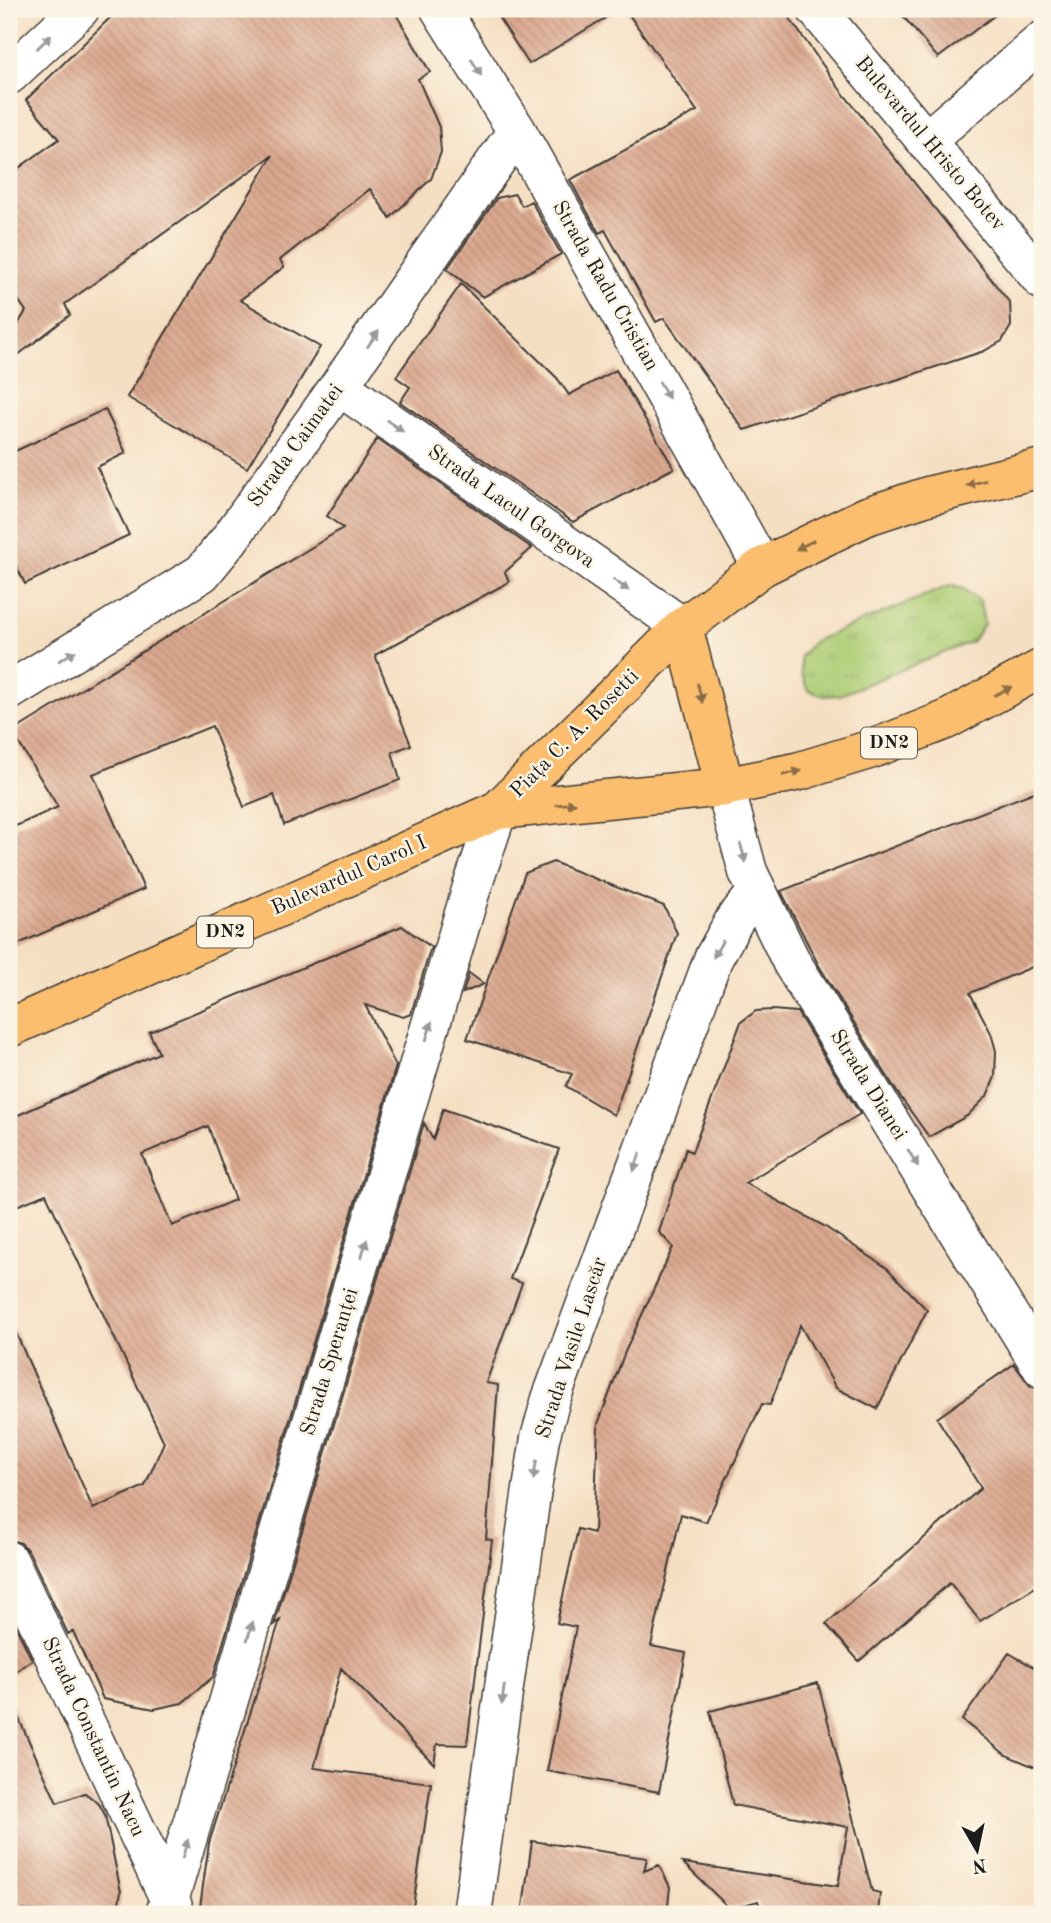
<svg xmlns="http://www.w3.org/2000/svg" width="1051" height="1923" font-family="'Old Standard TT',serif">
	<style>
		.grass { fill: url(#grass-tufts); stroke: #657549; stroke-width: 2 }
		.building { fill: url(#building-back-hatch); fill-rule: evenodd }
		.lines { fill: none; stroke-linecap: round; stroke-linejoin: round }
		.minor-casing { stroke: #3d3935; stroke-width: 41 }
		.tertiary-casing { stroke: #3d3935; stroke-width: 41 }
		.primary-casing { stroke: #3d3935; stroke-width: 41 }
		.minor { stroke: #fff; stroke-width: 38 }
		.tertiary { stroke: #fff; stroke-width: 38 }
		.primary { stroke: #fabe6e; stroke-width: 38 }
		.oneway { fill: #999 }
		.oneway2 { fill: #8b6d45 }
		.labels { text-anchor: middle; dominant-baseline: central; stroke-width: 5; stroke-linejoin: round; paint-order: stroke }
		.shield { fill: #fcf5e5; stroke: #5f5d58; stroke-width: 2 }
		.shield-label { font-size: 19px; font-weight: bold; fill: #1c1c1c }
		.street-label { font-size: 21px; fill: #1c1c1c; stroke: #fcf5e5 }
	</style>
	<defs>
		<pattern id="grass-tufts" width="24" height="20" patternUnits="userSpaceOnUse" patternTransform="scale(1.75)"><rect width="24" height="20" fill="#aece76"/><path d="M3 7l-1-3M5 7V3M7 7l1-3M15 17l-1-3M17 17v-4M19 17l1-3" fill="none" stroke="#95b066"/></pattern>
		<pattern id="building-back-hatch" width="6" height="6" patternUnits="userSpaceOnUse" patternTransform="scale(1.75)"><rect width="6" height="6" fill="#daa78e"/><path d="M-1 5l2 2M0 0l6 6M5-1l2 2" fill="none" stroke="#ba8f7a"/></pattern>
	</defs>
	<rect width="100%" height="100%" fill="#fcf5e5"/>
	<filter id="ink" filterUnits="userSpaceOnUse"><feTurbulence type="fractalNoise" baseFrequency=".0143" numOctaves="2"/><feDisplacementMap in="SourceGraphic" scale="14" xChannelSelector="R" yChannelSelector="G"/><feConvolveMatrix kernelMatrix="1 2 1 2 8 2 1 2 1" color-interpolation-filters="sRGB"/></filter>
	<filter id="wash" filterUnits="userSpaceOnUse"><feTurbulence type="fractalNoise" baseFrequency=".00686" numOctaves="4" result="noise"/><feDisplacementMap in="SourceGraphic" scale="28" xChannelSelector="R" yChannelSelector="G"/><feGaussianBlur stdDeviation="1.57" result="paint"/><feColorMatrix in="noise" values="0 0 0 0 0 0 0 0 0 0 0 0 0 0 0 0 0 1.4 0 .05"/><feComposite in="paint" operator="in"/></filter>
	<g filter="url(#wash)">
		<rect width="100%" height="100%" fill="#f5dfc2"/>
		<path class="grass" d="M951 585 963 589 980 601 984 624 973 641 840 695 824 696 808 690 801 673V656L814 641Z"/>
		<g id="blocks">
			<path class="building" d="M119 9H393L430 72 418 79 439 127 441 152 431 179 390 218 370 189 280 260 284 267 240 300 320 347 247 468 127 397 273 155 65 304 70 315 9 362V339L26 311 9 287V175L59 139 26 100Z
				M493 9H620L529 64Z
				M625 9H783L839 88 1010 303 1011 326 1002 341 984 351 744 430 664 318 656 322 605 230 599 233 570 180 697 111Z
				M897 9H1003L938 58Z
				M515 194 522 206 531 201 561 254 483 297 447 269 497 198Z
				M461 284 557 378 569 395 616 370 674 468 573 522 400 402 410 387 396 377Z
				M105 409 126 453 97 467 129 535 25 584 9 551V454Z
				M377 439 532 548 505 572 509 582 375 655 411 745 392 752 400 780 284 825 274 795 244 807 212 726 93 774 144 889 9 948V829L58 807 12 732 343 528 327 516Z
				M1042 789V963L970 993 991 1033 996 1051 995 1077 987 1096 967 1116 929 1137 897 1092 818 964 781 891Z
				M553 862 664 906 677 933 614 1115 566 1086 572 1074 467 1039 525 873Z
				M402 926 431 947 411 1014 403 1017 365 1005 396 1066 213 1677 182 1703 154 1709 103 1699 73 1631 68 1634 29 1552 21 1543 9 1539V1317L93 1509 145 1486 164 1442 46 1194 9 1209V1119L159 1053 149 1032ZM208 1126 235 1200 172 1226 142 1154Z
				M469 973 484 984 463 993Z
				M772 1010 797 1012 860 1114 745 1183 824 1226 887 1268 927 1310 877 1409 836 1388 800 1325 770 1405 762 1404 706 1522 681 1514 651 1646 686 1653 659 1792 547 1771 576 1627 557 1623 578 1529 594 1533 598 1424 625 1352 673 1247 659 1232 686 1149 692 1152 741 1022 756 1011Z
				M443 1109 559 1149 510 1279 522 1283 486 1383 498 1385 486 1539 492 1540 467 1745 437 1744 434 1764 341 1668 314 1768 431 1783 412 1914H199L209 1843 280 1620 274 1625 424 1123 433 1140Z
				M1014 1364 1031 1387 1042 1390V1583L980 1621 950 1583 859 1661 826 1624 981 1488 937 1418Z
				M9 1612 32 1660 9 1676Z
				M1009 1653 1042 1672V1770L1006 1755 962 1720Z
				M818 1683 872 1891 880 1893 878 1914H762L758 1901 730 1909 683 1863 838 1886 848 1827 733 1805 710 1711Z
				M9 1697 57 1803 85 1793 99 1804 105 1815 121 1892 117 1914 9 1910Z
				M532 1841 647 1858 644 1871 659 1865 670 1887 667 1914H522Z"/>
		</g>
	</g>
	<g filter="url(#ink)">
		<use href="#blocks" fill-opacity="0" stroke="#3d3935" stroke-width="2"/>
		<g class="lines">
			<defs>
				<path id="minor" d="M440 9 517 131 762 567
					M9 75 80 9
					M927 140 1042 41
					M339 386 683 627
					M9 691 202 573 229 540 339 386 517 131
					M9 1561 174 1909
					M165 1914 471 890 498 810
					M472 1914 531 1496 540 1438 551 1399 713 959 735 919 757 893"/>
				<path id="tertiary" d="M816 9 1042 280
					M725 787 748 872 792 963 1042 1368"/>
				<path id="primary" d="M683 627 725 787
					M498 810 683 627 762 567 867 516 928 496 1042 468
					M9 1028 498 810 725 787 800 771 872 749 946 720 1042 668"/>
			</defs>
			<use href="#minor" class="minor-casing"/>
			<use href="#tertiary" class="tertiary-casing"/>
			<use href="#primary" class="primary-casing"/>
			<use href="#minor" class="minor"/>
			<use href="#tertiary" class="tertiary"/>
			<use href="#primary" class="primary"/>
		</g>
		<defs><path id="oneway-solid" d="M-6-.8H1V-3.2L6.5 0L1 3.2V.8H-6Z" transform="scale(1.75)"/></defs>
		<g class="oneway">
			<use href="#oneway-solid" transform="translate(44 42) rotate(-43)"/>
			<use href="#oneway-solid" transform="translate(476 67) rotate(58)"/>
			<use href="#oneway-solid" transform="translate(373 339) rotate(-55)"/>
			<use href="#oneway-solid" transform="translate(664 390) rotate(60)"/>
			<use href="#oneway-solid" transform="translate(395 426) rotate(35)"/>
			<use href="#oneway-solid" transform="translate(621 585) rotate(35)"/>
			<use href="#oneway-solid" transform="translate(67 656) rotate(-31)"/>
			<use href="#oneway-solid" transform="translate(743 853) rotate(75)"/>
			<use href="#oneway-solid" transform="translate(718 949) rotate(119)"/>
			<use href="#oneway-solid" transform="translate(429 1031) rotate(-73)"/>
			<use href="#oneway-solid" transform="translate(913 1158) rotate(58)"/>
			<use href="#oneway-solid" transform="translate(637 1162) rotate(110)"/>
			<use href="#oneway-solid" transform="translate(364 1249) rotate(-73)"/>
			<use href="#oneway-solid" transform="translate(535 1470) rotate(99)"/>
			<use href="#oneway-solid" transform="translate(250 1631) rotate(-73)"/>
			<use href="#oneway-solid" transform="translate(503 1695) rotate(98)"/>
			<use href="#oneway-solid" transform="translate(185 1849) rotate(-73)"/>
		</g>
		<g class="oneway2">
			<use href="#oneway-solid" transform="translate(976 483) rotate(165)"/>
			<use href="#oneway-solid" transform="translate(805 545) rotate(153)"/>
			<use href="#oneway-solid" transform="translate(1003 691) rotate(-27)"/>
			<use href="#oneway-solid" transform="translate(700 693) rotate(75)"/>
			<use href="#oneway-solid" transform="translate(792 773) rotate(-13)"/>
			<use href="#oneway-solid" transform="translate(566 804) rotate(-5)"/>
		</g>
	</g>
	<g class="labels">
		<g class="shield">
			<rect x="861" y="727.5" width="56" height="31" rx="5"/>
			<rect x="197" y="916.5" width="56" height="31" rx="5"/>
		</g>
		<g class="shield-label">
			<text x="889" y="743">DN2</text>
			<text x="225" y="932">DN2</text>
		</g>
		<g class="street-label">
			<text transform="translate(930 144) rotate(50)">Bulevardul Hristo Botev</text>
			<text transform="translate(605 286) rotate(60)">Strada Radu Cristian</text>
			<text transform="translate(296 446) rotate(-54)">Strada Caimatei</text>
			<text transform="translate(511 507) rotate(35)">Strada Lacul Gorgova</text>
			<text transform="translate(575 734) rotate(-45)">Piața C. A. Rosetti</text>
			<text transform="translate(349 876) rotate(-24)">Bulevardul Carol I</text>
			<text transform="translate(868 1085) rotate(58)">Strada Dianei</text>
			<text transform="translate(572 1348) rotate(-72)">Strada Vasile Lascăr</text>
			<text transform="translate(330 1362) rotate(-73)">Strada Speranței</text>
			<text transform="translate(93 1737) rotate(65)">Strada Constantin Nacu</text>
		</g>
	</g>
	<rect width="1051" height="1923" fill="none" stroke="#fcf5e5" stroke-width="35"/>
	<g transform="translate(977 1850) rotate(171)" stroke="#fcf5e5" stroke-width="5" paint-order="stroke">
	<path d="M0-5L12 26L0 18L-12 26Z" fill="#1c1c1c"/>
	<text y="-10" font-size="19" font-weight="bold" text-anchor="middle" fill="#1c1c1c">N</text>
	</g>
</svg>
